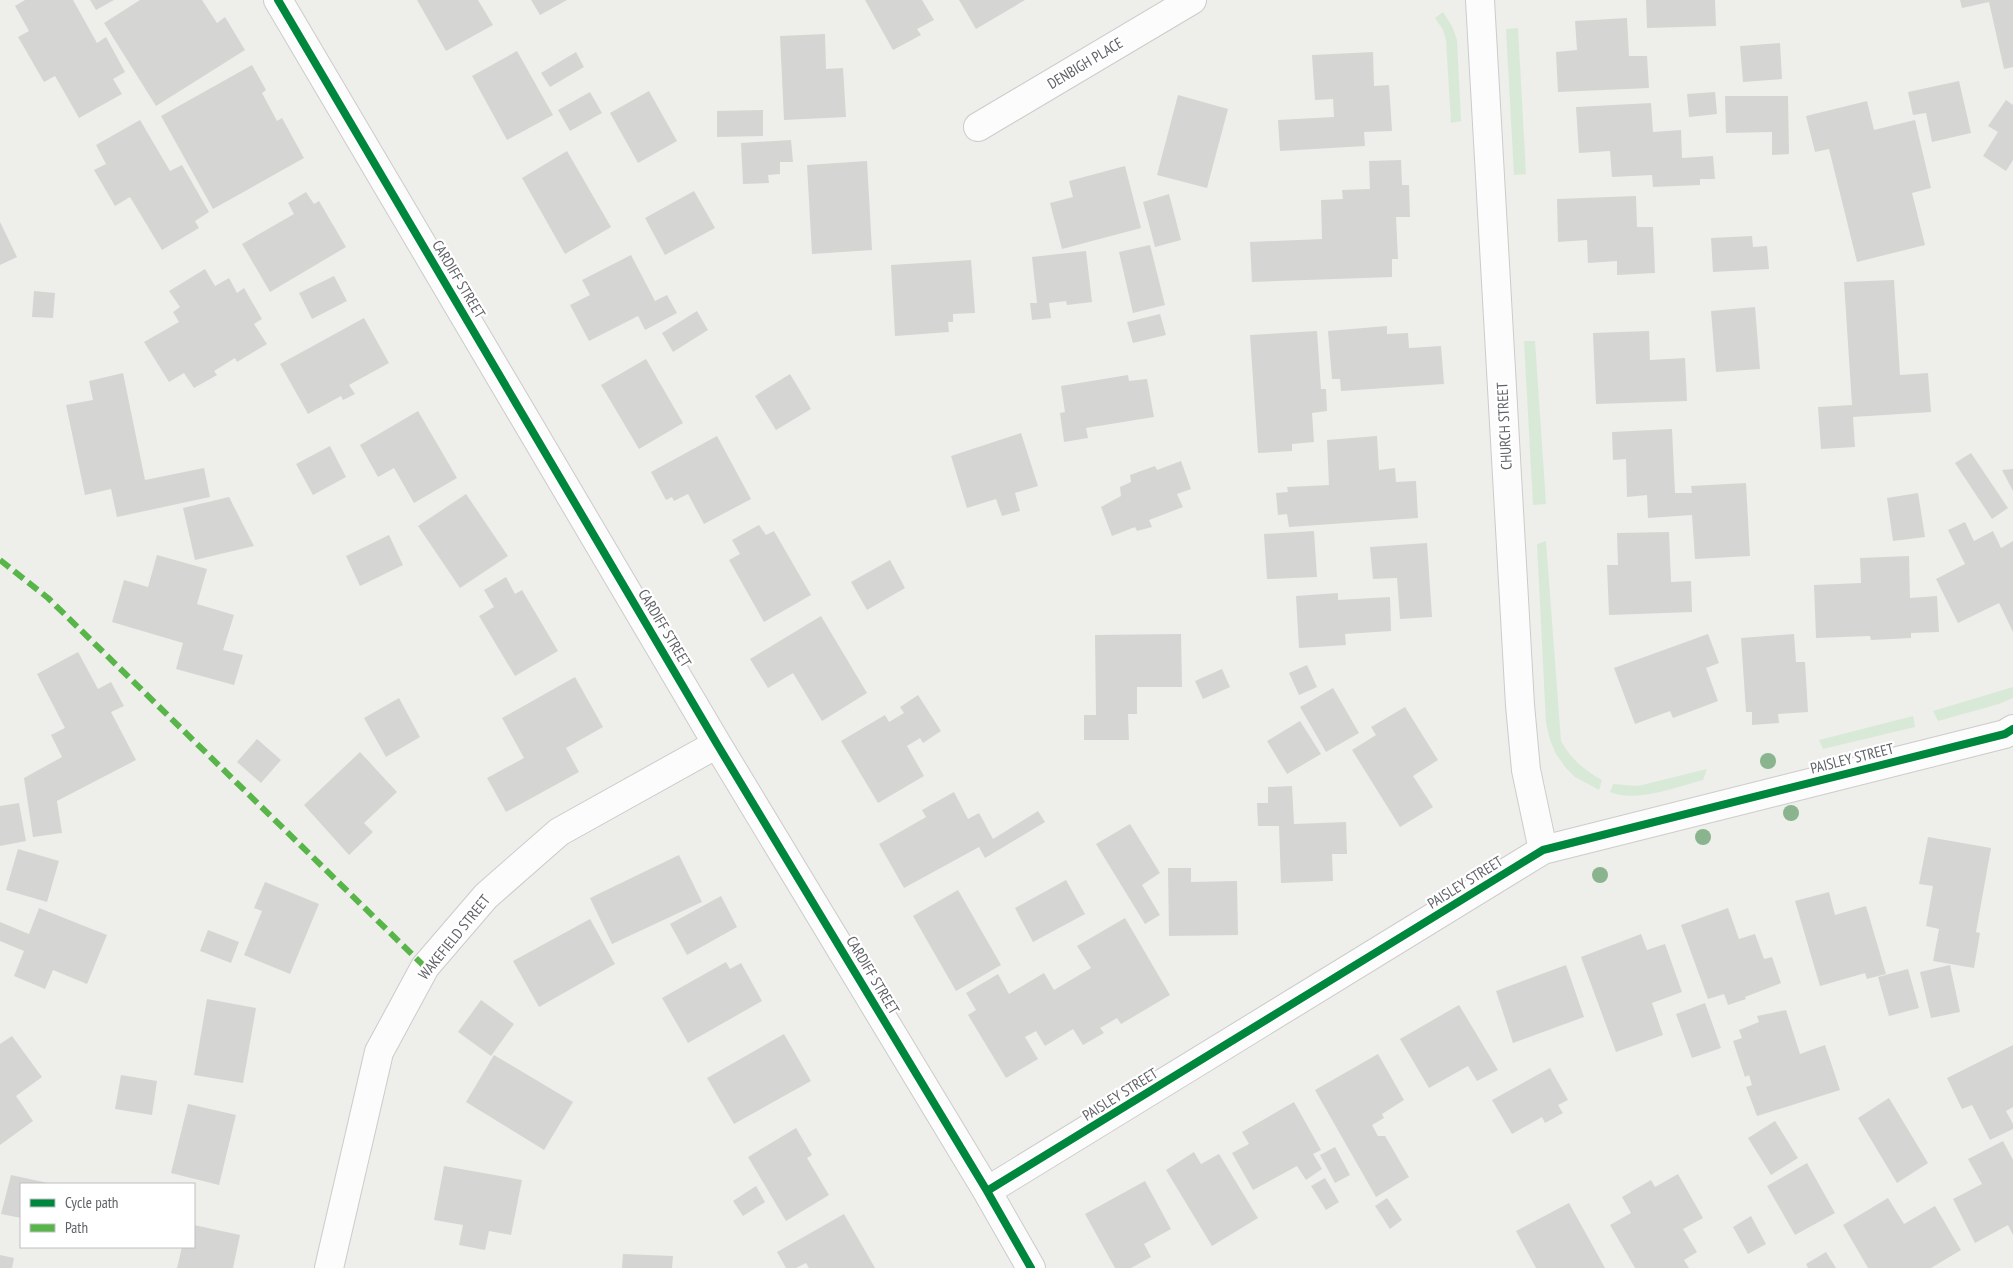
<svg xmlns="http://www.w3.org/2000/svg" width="2013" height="1268" font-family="'PT Sans Narrow',sans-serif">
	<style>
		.green { fill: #d8ead7 }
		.building { fill: #d5d5d3 }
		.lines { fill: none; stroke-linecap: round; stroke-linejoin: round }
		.street-casing { stroke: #cbcccb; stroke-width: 30 }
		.street { stroke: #fcfcfc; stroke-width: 28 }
		.quiet { stroke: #58b549; stroke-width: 6; stroke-dasharray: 12 6; stroke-linecap: butt }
		.cycleway-casing { stroke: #fff; stroke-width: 11 }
		.cycleway { stroke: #00873e; stroke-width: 8 }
		.tree { fill: #8ab48e }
		.labels { text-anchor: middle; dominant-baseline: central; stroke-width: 4.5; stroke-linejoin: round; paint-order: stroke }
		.street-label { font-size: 15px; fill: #5f6267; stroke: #fff }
	</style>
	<rect width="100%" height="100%" fill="#eeeeea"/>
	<path class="green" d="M1443 12 1452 26 1457 40 1461 121 1451 123 1446 40 1443 30 1435 18Z
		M1518 28 1526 174 1514 175 1506 29Z
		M1524 341H1535L1546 504 1533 505Z
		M1546 541 1561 741C1571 759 1584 770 1602 780L1599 790 1575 777 1565 767 1556 754 1550 740 1546 723 1537 544Z
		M2013 687V698L1999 704 1938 721 1933 711Z
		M1913 716 1915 727 1823 749 1819 740Z
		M1707 769 1703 780C1676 787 1637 803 1610 792L1613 784 1638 786Z"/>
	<path class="building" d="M25 0H73L97 43 106 37 125 72 113 79 122 94 79 118 55 76 44 82 18 37 29 31 15 6Z
		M90 0H114L96 10Z
		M140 0H202L217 23 225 17 245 50 156 106 104 23Z
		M417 0H478L493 25 446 51Z
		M531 0H567L540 15Z
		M865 0H922L934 20 917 29 921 35 893 50Z
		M959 0H1025L976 29Z
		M1646 0H1715L1716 26 1647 28Z
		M1960 0H2013V67L2004 69 1989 2 1962 8Z
		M1627 18 1629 56H1647L1649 88 1558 92 1556 52 1577 50 1575 21Z
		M825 34 826 69 843 68 846 117 784 120 780 36Z
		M1780 43 1782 79 1743 82 1740 46Z
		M517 51 553 115 507 140 472 76Z
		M576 52 584 67 550 87 541 73Z
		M1373 52 1374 86 1389 85 1392 131 1364 132 1365 146 1280 151 1278 120 1334 117 1333 99 1315 100 1312 55Z
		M252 65 266 90 262 93 277 121 282 118 304 158 213 209 161 116Z
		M1959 81 1971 133 1932 142 1926 113 1913 115 1908 92Z
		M649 91 677 141 638 163 610 113Z
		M590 92 602 113 570 131 558 110Z
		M1715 92 1717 114 1689 117 1687 94Z
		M1178 95 1228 109 1207 188 1157 175Z
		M1725 96H1788L1789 154 1772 155V132L1726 133Z
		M2006 100 2013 105V160L2006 171 1983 156 1998 132 1988 126Z
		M1867 101 1874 130 1915 120 1931 188 1912 193 1925 245 1857 262 1829 149 1815 152 1806 116Z
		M1651 103 1653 132 1681 130 1682 158 1713 156 1715 179H1700V185L1653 187 1652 175 1612 177 1610 151 1579 153 1576 107Z
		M763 110V136L717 137V111Z
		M140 120 170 171 182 165 209 212 195 221 199 228 162 250 130 197 115 206 94 170 106 164 96 145Z
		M791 140 793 162H780V174L768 175 769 183 743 184 741 143Z
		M567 151 611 227 565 254 522 178Z
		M1401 160 1402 185H1409L1410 217H1396L1398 259H1392V277L1252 282 1250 242 1322 239 1321 200 1343 199 1342 190 1370 189 1369 161Z
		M867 161 872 250 812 254 807 165Z
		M1125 166 1141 228 1062 249 1050 203 1073 197 1069 181Z
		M694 191 715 228 665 255 645 218Z
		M306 192 314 204 319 201 346 247 270 292 242 244 294 214 288 203Z
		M1169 194 1181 240 1155 247 1143 202Z
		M1636 196 1637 227H1653L1655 273 1617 275V261L1588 263 1587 240 1558 242 1557 199Z
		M0 222 17 257 0 265Z
		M1752 236 1753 247 1767 246 1769 269 1713 272 1711 238Z
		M1150 245 1165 305 1133 313 1119 252Z
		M1086 251 1092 302 1067 305 1066 301 1049 303 1051 318 1032 320 1030 303H1037L1032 257Z
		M631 255 655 301 667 295 677 313 645 330 638 316 589 341 570 305 590 295 582 280Z
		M971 260 975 313 953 314V322H948L949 332 895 336 891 265Z
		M205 269 215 286 229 278 237 293 244 288 262 319 254 324 267 344 237 362 235 358 214 371 217 375 194 388 184 373 169 382 144 342 179 322 173 312 180 307 169 291Z
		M334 276 347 301 312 319 299 293Z
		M1894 280 1900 375 1928 373 1931 412 1853 417 1855 447 1821 449 1818 407 1852 405 1844 282Z
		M34 291 55 293 53 318 32 317Z
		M1755 307 1760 369 1716 372 1711 311Z
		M697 311 708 330 673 352 662 333Z
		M1160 314 1166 335 1133 343 1127 322Z
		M364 318 389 363 349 385 355 394 343 400 341 396 308 414 280 364Z
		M1387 326V334L1408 333 1409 348 1441 346 1444 384 1341 391 1340 379H1332L1328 331Z
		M1317 331 1321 389H1326L1327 411 1312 413 1314 442 1292 444V451L1258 453 1250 335Z
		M1649 331 1650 360 1685 358 1687 401 1596 404 1593 333Z
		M646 359 683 423 639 449 601 385Z
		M123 373 145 480 204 468 210 497 117 517 111 489 85 495 66 405 93 400 89 381Z
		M790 374 811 409 776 430 755 396Z
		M1128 375 1129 381 1147 379 1154 417 1086 428 1088 438 1064 442 1060 413 1065 412 1061 386Z
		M418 411 457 478 414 503 394 468 378 477 360 445Z
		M1672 429 1675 493H1692L1691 486 1746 483 1750 556 1695 559 1692 515 1648 518 1647 495 1627 497 1626 459 1613 460 1612 432Z
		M1021 433 1038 486 1015 493 1020 511 1002 516 996 499 967 508 951 456Z
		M717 436 751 499 704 524 688 494 674 501 672 497 666 500 651 472Z
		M1377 436 1379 470 1395 468 1396 482 1416 481 1418 518 1289 527 1287 514 1278 515 1276 493 1288 492 1287 487 1329 485 1327 440Z
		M330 446 346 477 313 495 296 464Z
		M1971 453 2008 508 1992 519 1955 463Z
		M1181 461 1191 489 1177 494 1183 507 1149 520 1152 527 1137 531 1135 527 1112 536 1101 507 1121 496 1120 487 1131 482 1130 475 1155 466 1157 470Z
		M2013 469V491L2002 470Z
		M1918 493 1925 537 1893 541 1887 498Z
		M466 494 508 556 460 588 418 526Z
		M229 497 254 546 195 560 183 508Z
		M1965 522 1974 541 1993 531 2001 548 2013 541V632L1999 603 1958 623 1936 579 1965 564 1948 530Z
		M759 525 766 535 774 531 811 595 764 622 729 560 740 554 732 540Z
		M1314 531 1317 577 1267 579 1264 534Z
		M1669 532 1671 582 1691 581 1692 612 1609 615 1607 565H1618L1617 533Z
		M389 535 403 565 360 586 346 556Z
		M1427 543 1432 617 1400 619 1397 578 1373 579 1370 547Z
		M157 555 207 569 197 604 234 615 223 650 243 655 234 685 176 669 183 643 112 622 124 580 148 587Z
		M1909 556 1910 598 1937 596 1939 632 1911 633V638L1871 640 1870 636 1816 638 1814 585 1861 583 1860 558Z
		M890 560 905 588 867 610 851 582Z
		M506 577 515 594 522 590 558 651 515 676 479 616 494 607 484 590Z
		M1338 593V600L1390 597 1391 631 1345 634 1346 645 1299 648 1296 596Z
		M821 616 867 693 822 721 793 673 768 688 750 659Z
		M1181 634 1182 687H1137V714H1128L1129 740H1084V715H1096L1095 635Z
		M1708 634 1719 663 1706 668 1718 701 1673 718 1670 711 1635 724 1614 668Z
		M1794 634 1796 662H1805L1808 712 1778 714 1779 723 1752 725V712H1746L1741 638Z
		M78 652 98 689 111 682 124 706 111 712 136 760 57 801 62 833 33 837 24 778 62 757 51 735 65 728 37 674Z
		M1307 665 1317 687 1299 695 1289 673Z
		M1222 669 1230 687 1203 699 1195 681Z
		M575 677 603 727 566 748 579 772 506 812 487 778 524 758 502 718Z
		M1333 688 1359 733 1326 752 1300 707Z
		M918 695 941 731 923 743 920 738 907 746 924 776 878 803 841 741 885 715 889 722 904 713 900 707Z
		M399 698 420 737 386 757 364 718Z
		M1405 707 1438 760 1413 776 1433 807 1400 827 1352 750 1376 735 1371 727Z
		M1300 721 1321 754 1287 774 1267 741Z
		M257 739 281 760 261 783 237 762Z
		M360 752 397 792 364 823 373 832 349 855 304 805Z
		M1292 786 1294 824 1346 822 1347 854H1332L1333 881 1281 883 1279 826H1258L1257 803H1268V787Z
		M954 792 968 819 979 813 993 839 1038 811 1045 822 985 858 979 847 904 888 879 844 926 817 922 810Z
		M19 803 26 841 0 846V806Z
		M1130 824 1160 873 1142 885 1160 915 1145 924 1096 844Z
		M1928 837 1991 848 1976 932 1980 933 1974 968 1933 961 1939 929 1926 926 1933 886 1919 884Z
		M18 849 59 861 47 902 6 890Z
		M679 855 702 902 612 944 590 898Z
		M1168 868H1191V882L1237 881 1238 935 1169 936Z
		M1066 880 1085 914 1033 942 1015 908Z
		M265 882 319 904 290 974 244 955 262 911 254 908Z
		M958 890 1001 965 956 991 913 916Z
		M1829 892 1835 915 1866 906 1886 974 1867 979 1865 973 1820 986 1795 901Z
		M721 896 737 927 687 955 670 924Z
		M39 908 107 935 87 984 53 970 45 989 14 976 24 951 0 941V922L29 934Z
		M1728 908 1739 939 1755 934 1764 959 1772 957 1781 983 1745 997 1746 999 1728 1005 1724 994 1708 999 1681 925Z
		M1125 918 1170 995 1121 1024 1117 1018 1100 1028 1104 1033 1083 1045 1073 1029 1045 1046 1036 1031 1025 1037 1038 1059 1006 1078 968 1015 976 1010 966 993 998 974 1009 994 1044 973 1054 990 1091 968 1077 946Z
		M590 919 615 964 539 1007 513 961Z
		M208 930 239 942 231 963 200 951Z
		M1641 934 1647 950 1665 944 1682 992 1652 1003 1663 1035 1616 1052 1581 957Z
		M726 962 730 969 741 963 762 1001 688 1043 662 998Z
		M1566 965 1584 1017 1513 1043 1496 991Z
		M1950 965 1960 1012 1931 1018 1920 972Z
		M1908 969 1919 1008 1889 1016 1878 977Z
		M207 999 256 1008 243 1083 194 1075Z
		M481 1000 514 1024 491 1056 458 1032Z
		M1705 1003 1721 1048 1692 1058 1676 1014Z
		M1459 1005 1498 1070 1477 1081 1468 1066 1429 1088 1400 1039Z
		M1786 1010 1800 1054 1825 1045 1840 1090 1757 1116 1746 1087 1752 1085 1749 1075 1745 1077 1733 1041 1742 1038 1739 1030 1759 1022 1757 1016Z
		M784 1034 811 1081 734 1124 707 1078Z
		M12 1036 42 1077 16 1096 33 1121 0 1145V1044Z
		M2013 1045V1107L2006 1111 2013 1124V1129L1990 1140 1972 1105 1962 1109 1947 1078Z
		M1378 1054 1404 1100 1382 1114 1384 1118 1372 1125 1378 1136H1385L1409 1177 1376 1197 1315 1090Z
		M494 1055 573 1102 544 1150 466 1102Z
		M1550 1068 1568 1100 1558 1105 1563 1113 1545 1123 1542 1117 1512 1134 1492 1100Z
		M121 1075 157 1081 152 1115 115 1109Z
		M1889 1098 1928 1163 1897 1183 1858 1118Z
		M1294 1102 1321 1150 1313 1154 1322 1169 1306 1180 1297 1166 1253 1190 1232 1153 1249 1144 1242 1132Z
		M188 1104 236 1115 219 1185 171 1173Z
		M1775 1121 1798 1158 1771 1175 1748 1138Z
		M796 1128 812 1155 807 1158 829 1195 786 1221 748 1157Z
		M2003 1141 2013 1160V1235L2008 1225 1975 1243 1953 1199 1982 1184 1968 1159Z
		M1335 1147 1350 1175 1335 1183 1320 1155Z
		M1194 1152 1201 1164 1219 1154 1258 1218 1212 1246 1166 1170Z
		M1807 1163 1835 1213 1795 1235 1767 1186Z
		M444 1166 522 1180 511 1235 489 1231 485 1250 459 1245 463 1225 434 1220Z
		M1678 1174 1703 1218 1683 1229 1697 1252 1684 1260 1689 1268H1635L1610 1225 1631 1213 1622 1197 1651 1180 1655 1187Z
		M11 1175 48 1183 21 1184V1218L1 1214Z
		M1325 1178 1339 1202 1326 1210 1311 1186Z
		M1145 1181 1171 1229 1144 1244 1151 1257 1131 1268H1115L1085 1214Z
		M756 1186 765 1202 743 1216 733 1201Z
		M1387 1198 1402 1220 1390 1229 1375 1206Z
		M1888 1198 1904 1224 1935 1206 1961 1250 1931 1268H1868L1843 1225Z
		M1569 1203 1605 1268H1536L1516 1231Z
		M844 1214 875 1268H809L806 1263 796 1268H786L777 1252Z
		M1751 1216 1766 1244 1748 1254 1733 1227Z
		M194 1225 240 1235 233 1268H177L182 1247H194Z
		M1826 1252 1836 1268H1808L1806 1264Z
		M623 1254 673 1256 672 1268H622Z
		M0 1255 14 1258 12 1268H0Z"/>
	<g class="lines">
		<defs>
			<path id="street" d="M278 0 717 744 987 1191 1031 1268
				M1480 0 1520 705 1526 770 1543 850
				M978 127 1192 0
				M987 1191 1543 850 2005 734 2013 729
				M329 1268 379 1052 425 967 486 896 559 832 717 744"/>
		</defs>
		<use href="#street" class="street-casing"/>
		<use href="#street" class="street"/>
		<path class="quiet" d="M0 560 48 598 425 967"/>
		<defs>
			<path id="cycleway" d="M278 0 717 744 987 1191 1031 1268
				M987 1191 1543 850 2005 734 2013 729"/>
		</defs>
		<use href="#cycleway" class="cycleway-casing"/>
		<use href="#cycleway" class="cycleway"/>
	</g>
	<g class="tree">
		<circle cx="1768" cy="761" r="8"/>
		<circle cx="1791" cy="813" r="8"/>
		<circle cx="1703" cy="837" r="8"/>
		<circle cx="1600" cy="875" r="8"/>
	</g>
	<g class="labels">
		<g class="street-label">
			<text transform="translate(1085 63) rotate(-31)">DENBIGH PLACE</text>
			<text transform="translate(459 279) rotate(59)">CARDIFF STREET</text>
			<text transform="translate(1504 426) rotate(-93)">CHURCH STREET</text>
			<text transform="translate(665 628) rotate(59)">CARDIFF STREET</text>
			<text transform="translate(1852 758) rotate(-14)">PAISLEY STREET</text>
			<text transform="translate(1465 882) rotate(-32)">PAISLEY STREET</text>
			<text transform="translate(454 937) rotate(-51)">WAKEFIELD STREET</text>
			<text transform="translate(873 975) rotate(59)">CARDIFF STREET</text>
			<text transform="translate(1120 1094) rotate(-32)">PAISLEY STREET</text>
		</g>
	</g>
	<rect x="20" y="1183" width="175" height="65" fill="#ffffff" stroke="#bfc0c2"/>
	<rect x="30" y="1199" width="25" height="8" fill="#00873e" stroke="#bfc0c2"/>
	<text x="65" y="1208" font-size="15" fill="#5f6267">Cycle path</text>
	<rect x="30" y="1224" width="25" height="8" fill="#58b549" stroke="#bfc0c2"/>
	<text x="65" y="1233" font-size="15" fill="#5f6267">Path</text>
</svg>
